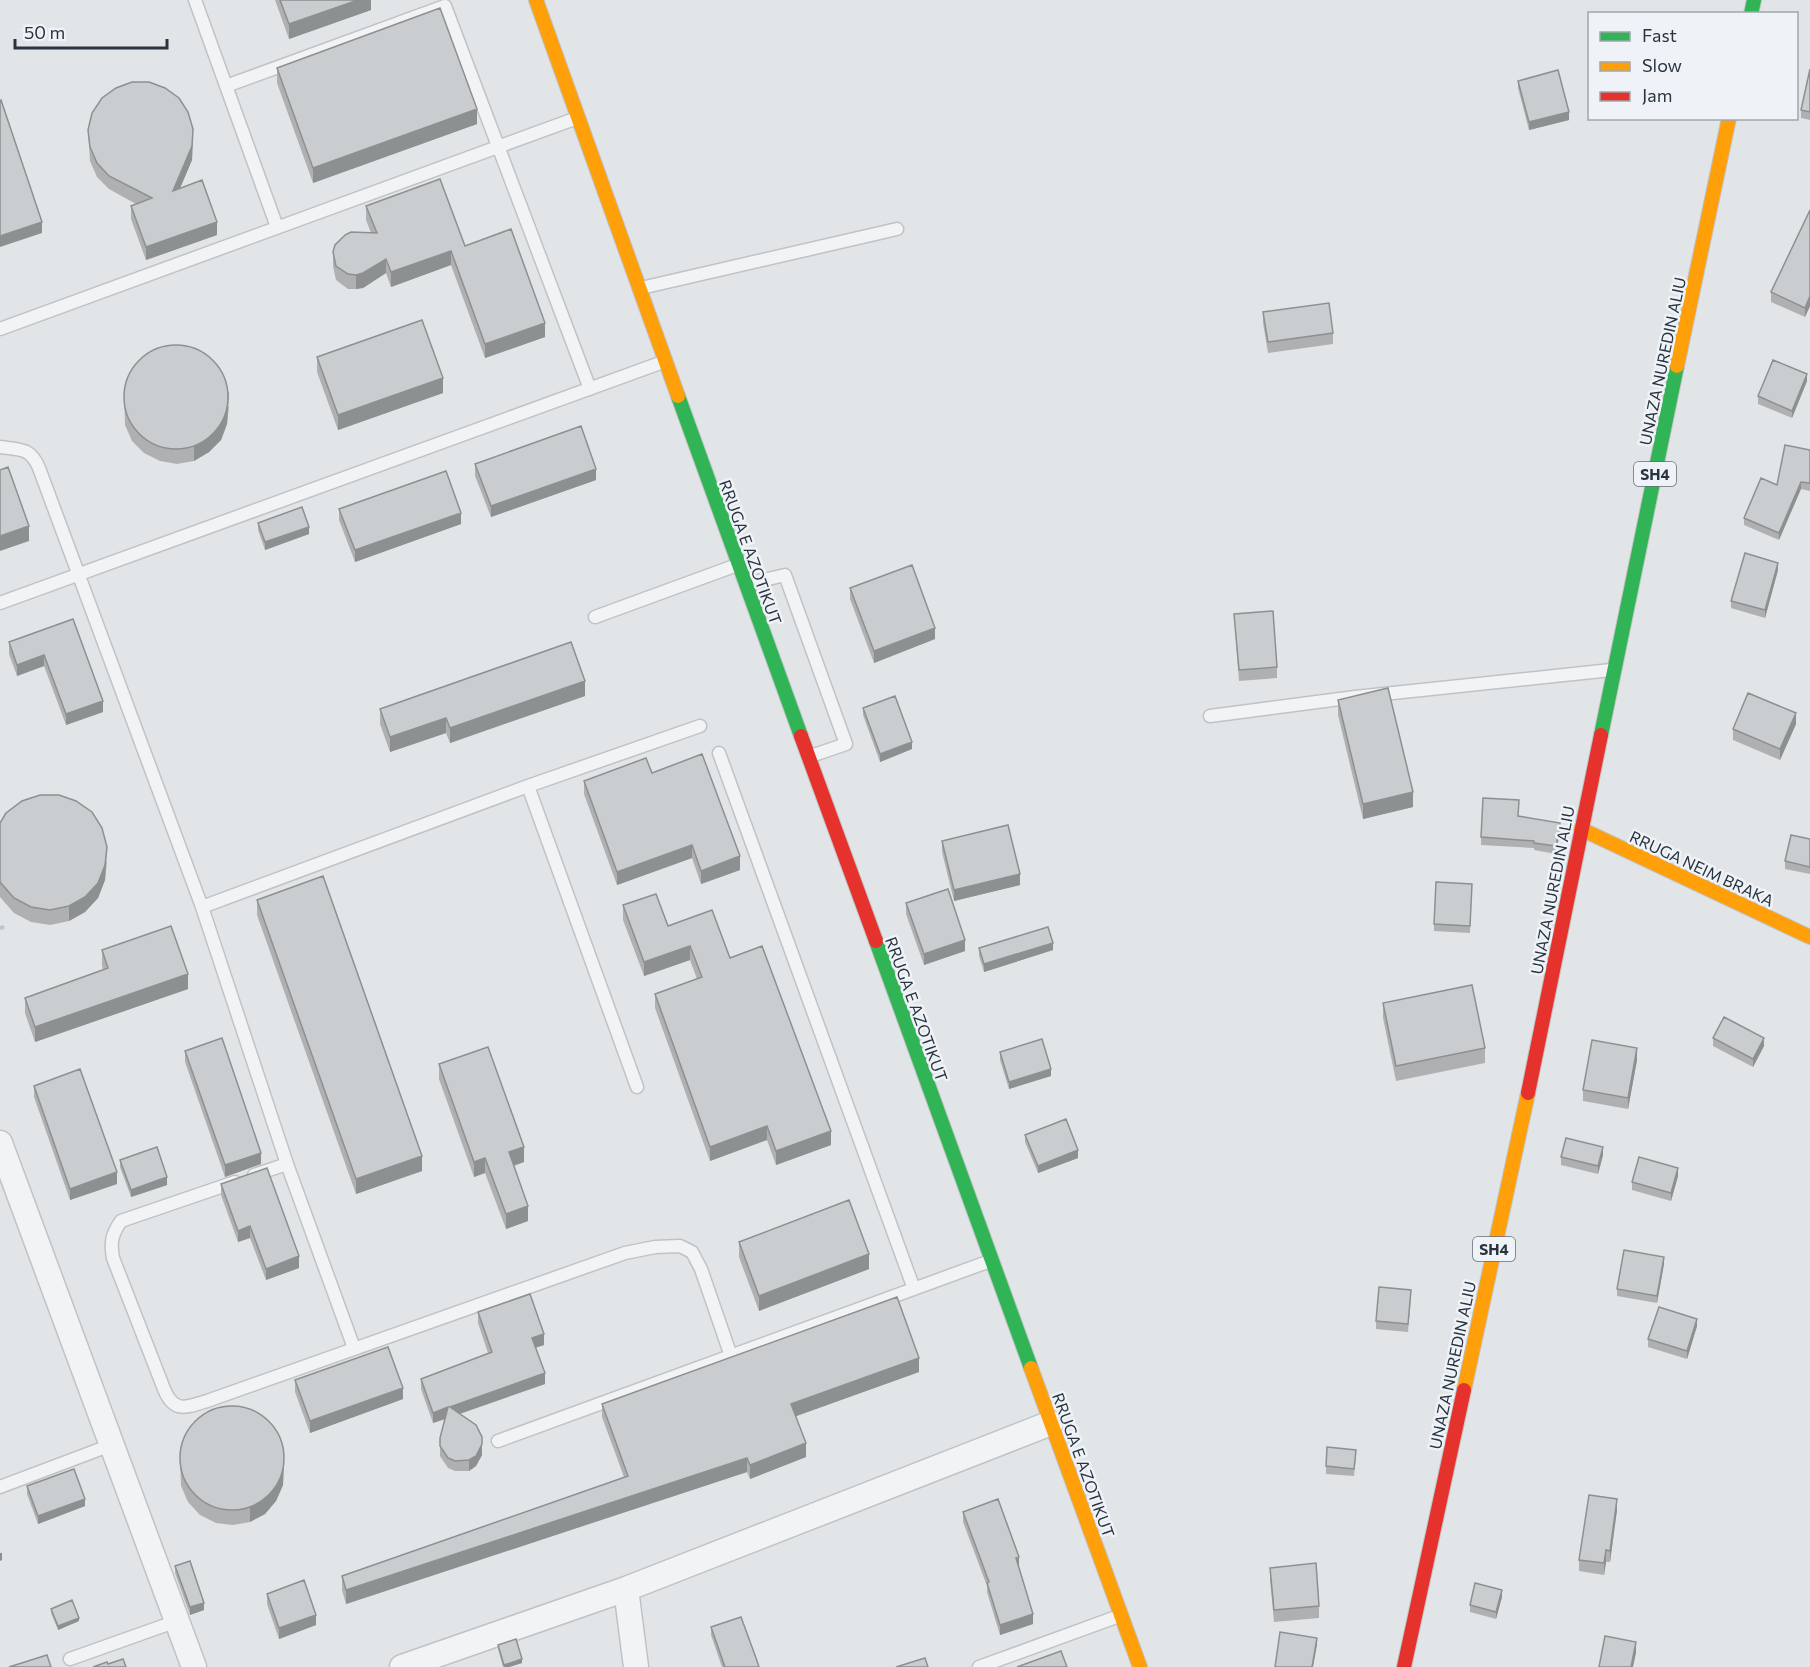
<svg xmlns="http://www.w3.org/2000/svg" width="1810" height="1667" font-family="Commissioner,sans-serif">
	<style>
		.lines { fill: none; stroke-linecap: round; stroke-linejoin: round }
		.lane-casing { stroke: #c0c3c5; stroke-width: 15 }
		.street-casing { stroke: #c0c3c5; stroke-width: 27 }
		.fast-casing { stroke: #c0c3c5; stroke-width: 16 }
		.slow-casing { stroke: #c0c3c5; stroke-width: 16 }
		.jam-casing { stroke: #c0c3c5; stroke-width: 16 }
		.path { stroke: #c1c5c7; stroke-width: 4; stroke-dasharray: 4.5 4.5; stroke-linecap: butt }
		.lane { stroke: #f1f3f4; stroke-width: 12 }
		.street { stroke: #f1f3f4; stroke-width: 24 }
		.fast { stroke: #30b455; stroke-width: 14 }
		.slow { stroke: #ff9f0a; stroke-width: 14 }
		.jam { stroke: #e5322d; stroke-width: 14 }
		.wall { fill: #aeb0b2 }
		.shaded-wall { fill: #8d9091 }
		.building { fill: #cacdcf; stroke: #8d9091; stroke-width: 1.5 }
		.labels { text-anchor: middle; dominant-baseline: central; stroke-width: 5; stroke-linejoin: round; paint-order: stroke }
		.shield { fill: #eff3f7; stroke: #646e78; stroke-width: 1.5 }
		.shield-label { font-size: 15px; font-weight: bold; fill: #283541 }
		.street-label { font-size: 16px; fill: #283541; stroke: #eff3f7 }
	</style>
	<rect width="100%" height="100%" fill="#e2e5e7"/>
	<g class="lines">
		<defs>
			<path id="lane" d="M195 0 277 227
				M226 86 445 6 590 389
				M641 288 897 229
				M0 329 577 118
				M0 447C20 450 30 447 39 468L202 907 287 1164 354 1348
				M747 584 785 575 846 744 811 756
				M0 603 663 362
				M595 617 737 565
				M1210 716 1355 697 1611 670
				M719 753 914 1289
				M528 786 637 1087
				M202 907 528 786 700 726
				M254 1175 287 1164
				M235 1182 121 1221C112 1234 110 1242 113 1258L164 1389C174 1414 187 1407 207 1401L625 1253 655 1247 680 1246 692 1252 701 1269 731 1356
				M498 1441 990 1261
				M0 1487 111 1445
				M70 1659 177 1621
				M979 1667 1119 1616"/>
			<path id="street" d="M0 1143 194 1667
				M626 1589 636 1667
				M402 1667 626 1589 1051 1423"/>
			<path id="fast" d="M1751 14 1754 0
				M678 396 801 736
				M1601 735 1677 366
				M876 941 1031 1368"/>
			<path id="slow" d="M536 0 678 396
				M1677 366 1729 118
				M1581 829 1810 937
				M1031 1368 1140 1667
				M1464 1390 1528 1093"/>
			<path id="jam" d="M801 736 876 941
				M1528 1093 1601 735
				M1404 1667 1464 1390"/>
		</defs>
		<use href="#lane" class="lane-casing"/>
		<use href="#street" class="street-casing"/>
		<use href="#fast" class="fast-casing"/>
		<use href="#slow" class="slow-casing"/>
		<use href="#jam" class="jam-casing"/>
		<path class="path" d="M0 928 8 926"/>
		<use href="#lane" class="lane"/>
		<use href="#street" class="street"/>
		<use href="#fast" class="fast"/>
		<use href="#slow" class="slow"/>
		<use href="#jam" class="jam"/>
	</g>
	<path class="wall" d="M275 0H371V10L289 39Z
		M277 68 477 124 313 183 277 83Z
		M1810 69V120L1801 118V110Z
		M1518 81 1569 120 1529 130 1518 88Z
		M88 130 193 143 192 160 180 188 217 235 146 260 131 219V206L136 204 109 189 97 177 90 161Z
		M366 206 465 246 545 337 485 358 451 265 391 287 386 273 363 288 356 289H348L336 280 333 266V252L371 233 366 220Z
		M1810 210V306L1805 317 1771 302V292Z
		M1263 312 1333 333V344L1268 353 1263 323Z
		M317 357 443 393 338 430 317 372Z
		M1807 381 1792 418 1758 404V396Z
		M124 393 229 406 227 424 221 440 209 452 194 461 177 464 160 461 144 453 132 441 125 425Z
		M1810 450V491L1801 489 1779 540 1744 525V518Z
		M475 464 596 480 491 517 475 476Z
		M339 509 461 524 355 562 339 520Z
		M258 523 309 534 265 550 258 530Z
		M1778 570 1765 618 1731 608V601Z
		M850 588 935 639 874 663 850 599Z
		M1234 614 1277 667V678L1239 681Z
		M73 619 103 712 66 725 44 666 17 676 9 654V642Z
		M585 696 450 743 446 733 390 752 380 724V709Z
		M1338 700 1413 807 1363 819 1338 715Z
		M863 708 912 749 880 762 863 715Z
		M1796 724 1780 760 1733 740V729Z
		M652 773 740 870 701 884 692 858 617 885 584 794V781Z
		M1518 817 1560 830 1556 854 1534 850V848L1481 845V837Z
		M0 823 107 862 105 880 98 898 85 912 69 921 50 925 31 922 14 913 0 897Z
		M1810 839V874L1785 869V861Z
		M942 841 1020 885 954 901 942 852Z
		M1472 884 1470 933 1434 931V924Z
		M257 900 422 1171 356 1194 257 915Z
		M906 903 965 951 924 965 906 914Z
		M623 905 668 926 730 958 831 1145 776 1165 767 1140 710 1161 655 1008V994L697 979 690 960 644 976 623 920Z
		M979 948 1053 950 984 972 979 956Z
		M102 950 188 989 35 1042 25 1013V998L103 970 102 965Z
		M1383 1003 1485 1048V1063L1396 1081 1383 1018Z
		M1713 1038 1764 1046 1753 1067 1713 1046Z
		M185 1051 261 1164 225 1177 185 1062Z
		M1000 1052 1051 1076 1009 1089 1000 1060Z
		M1637 1060 1628 1109 1583 1101V1090Z
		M439 1064 524 1162 514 1166 528 1221 506 1229 485 1173 474 1177 439 1079Z
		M34 1086 117 1184 70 1200 34 1097Z
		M1025 1135 1078 1158 1038 1173 1025 1142Z
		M1603 1155 1598 1174 1561 1165V1157Z
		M120 1160 167 1185 131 1197 120 1167Z
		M1678 1176 1671 1201 1632 1190V1182Z
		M221 1184 299 1268 266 1280 250 1238 238 1242 221 1195Z
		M739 1242 869 1269 759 1311 739 1257Z
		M1664 1264 1657 1303 1617 1296V1289Z
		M1411 1297 1408 1332 1376 1329V1321Z
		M478 1312 544 1345 536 1347 545 1384 460 1414 482 1437V1455L476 1466 469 1471H455L448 1468 440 1456V1438L445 1419 433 1423 421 1389V1379L488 1353 478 1323Z
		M1697 1326 1687 1359 1648 1347V1339Z
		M919 1372 796 1416 806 1457 750 1479 747 1472 346 1604 342 1590V1576L624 1477 602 1417V1404Z
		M295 1380 403 1399 310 1433 295 1392Z
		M180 1454 284 1468 283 1485 276 1501 265 1514 250 1522 233 1525 216 1523 200 1515 188 1502 181 1486Z
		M1356 1457 1354 1476 1326 1474V1466Z
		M27 1486 85 1506 38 1524 27 1494Z
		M1617 1510 1610 1562H1606L1604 1575 1579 1571V1560Z
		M963 1512 1019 1567H1018L1033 1624 1000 1635 987 1592V1586L963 1522Z
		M175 1566 204 1610 190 1615 175 1573Z
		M1270 1568 1319 1606V1618L1274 1622 1270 1579Z
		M267 1594 316 1625 279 1639 267 1604Z
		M1502 1597 1496 1619 1470 1612V1605Z
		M51 1609 79 1621 58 1630 51 1613Z
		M711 1627 759 1667H722L711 1635Z
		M498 1645 522 1663 509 1667H503L498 1649Z"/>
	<path class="shaded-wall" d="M358 0H371V10L289 39V24Z
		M477 109V124L313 183V168Z
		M1569 112V120L1529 130V122Z
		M193 129 192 160 173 205V191Z
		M42 222V233L0 247V236Z
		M217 222V235L146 260V247Z
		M451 251V265L391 287V272Z
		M386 259V273L363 288 356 289V275Z
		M1810 296V306L1805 317V308Z
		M545 323V337L485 358V344Z
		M1807 374V381L1792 418V411Z
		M443 378V393L338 430V415Z
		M229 392 227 424 221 440 209 452 194 461V446Z
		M596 469V480L491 517V506Z
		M1801 482V489L1779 540V533Z
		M461 513V524L355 562V550Z
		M29 526V541L0 551V536Z
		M309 527V534L265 550V542Z
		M1778 563V570L1765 618V610Z
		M935 628V639L874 663V651Z
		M44 655V666L17 676V665Z
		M585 681V696L450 743V728Z
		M103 701V712L66 725V714Z
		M1796 713V724L1780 760V749Z
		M446 718V733L390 752V737Z
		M912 742V749L880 762V754Z
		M1413 792V807L1363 819V804Z
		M1560 823V830L1556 854V846Z
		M692 845V858L617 885V872Z
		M107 847 105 880 98 898 85 912 69 921V906Z
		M740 856V870L701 884V871Z
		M1020 874V885L954 901V890Z
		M965 940V951L924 965V954Z
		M1053 943V950L984 972V964Z
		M690 946V960L644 976V962Z
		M188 974V989L35 1042V1027Z
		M1764 1038V1046L1753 1067V1059Z
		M1637 1048V1060L1628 1109V1098Z
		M1051 1069V1076L1009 1089V1082Z
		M767 1126V1140L710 1161V1147Z
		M831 1131V1145L776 1165V1151Z
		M524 1147V1162L509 1167V1152Z
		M1603 1147V1155L1598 1174V1166Z
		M1078 1150V1158L1038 1173V1166Z
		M261 1153V1164L225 1177V1165Z
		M422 1156V1171L356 1194V1179Z
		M485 1158V1173L474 1177V1162Z
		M1678 1168V1176L1671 1201V1193Z
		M117 1172V1184L70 1200V1189Z
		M167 1177V1185L131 1197V1190Z
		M528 1206V1221L506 1229V1214Z
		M250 1226V1238L238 1242V1231Z
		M869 1254V1269L759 1311V1296Z
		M299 1256V1268L266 1280V1269Z
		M1664 1257V1264L1657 1303V1296Z
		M1697 1319V1326L1687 1359V1351Z
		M544 1334V1345L532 1349V1338Z
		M919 1358V1372L791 1418V1404Z
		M545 1373V1384L450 1417V1407Z
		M403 1388V1399L310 1433V1421Z
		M448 1407V1418L433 1423V1413Z
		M806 1443V1457L750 1479V1465Z
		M482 1444V1455L476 1466 469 1471V1460Z
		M284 1453 283 1485 276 1501 265 1514 250 1522V1507Z
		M747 1458V1472L346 1604V1590Z
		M85 1499V1506L38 1524V1516Z
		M1617 1499V1510L1610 1562V1551Z
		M1606 1550V1562L1604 1575V1563Z
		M0 1553H2V1560L0 1561Z
		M1019 1557V1567L1016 1568V1558Z
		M1502 1590V1597L1496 1619V1612Z
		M204 1603V1610L190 1615V1607Z
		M1033 1614V1624L1000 1635V1625Z
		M316 1615V1625L279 1639V1628Z
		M79 1618V1621L58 1630V1626Z
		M1317 1638V1645L1313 1667H1312Z
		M1636 1642V1653L1633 1667H1631Z
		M522 1659V1663L509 1667H504V1665Z"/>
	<path class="building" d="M280 0H358L289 24Z
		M440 8 477 109 313 168 277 68Z
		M1810 69V112L1801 110Z
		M1558 70 1569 112 1529 122 1518 81Z
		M132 82H149L165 88 179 98 188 112 193 129 192 146 173 191 202 180 217 222 146 247 131 206 152 198 109 176 97 163 90 147 88 130 92 113 102 98 116 88Z
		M1 100 42 222 0 236V101Z
		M440 179 465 246 511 229 545 323 485 344 451 251 391 272 386 259 363 273 356 275 348 274 336 266 333 252 335 245 345 235 351 232 377 233 366 206Z
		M1810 210V296L1805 308 1771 292Z
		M1329 303 1333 333 1268 342 1263 312Z
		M422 320 443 378 338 415 317 357Z
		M124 397a52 52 0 1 1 104 0a52 52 0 1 1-104 0Z
		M1773 360 1807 374 1792 411 1758 396Z
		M581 426 596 469 491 506 475 464Z
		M1785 445 1810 450V483L1801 482 1779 533 1744 518 1761 478 1777 485Z
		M8 467 29 526 0 536V470Z
		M446 471 461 513 355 550 339 509Z
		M302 507 309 527 265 542 258 523Z
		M1745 553 1778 563 1765 610 1731 601Z
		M912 565 935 628 874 651 850 588Z
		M1273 611 1277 667 1239 670 1234 614Z
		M73 619 103 701 66 714 44 655 17 665 9 642Z
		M571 642 585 681 450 728 446 718 390 737 380 709Z
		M1388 688 1413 792 1363 804 1338 700Z
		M1748 693 1796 713 1780 749 1733 729Z
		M895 696 912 742 880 754 863 708Z
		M702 754 740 856 701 871 692 845 617 872 584 781 646 758 652 773Z
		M40 795H59L76 801 92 812 102 828 107 847 105 865 98 883 85 897 69 906 50 910 31 907 14 898 0 882V823L6 813 22 801Z
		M1483 798 1519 800 1518 816 1560 823 1556 846 1534 843V841L1481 837Z
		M1008 825 1020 874 954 890 942 841Z
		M1791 835 1810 839V867L1785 861Z
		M323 876 422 1156 356 1179 257 900Z
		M1436 882 1472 884 1470 926 1434 924Z
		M948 889 965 940 924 954 906 903Z
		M656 894 668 926 712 910 730 958 762 946 831 1131 776 1151 767 1126 710 1147 655 994 702 977 690 946 644 962 623 905Z
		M171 926 188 974 35 1027 25 998 108 968 102 950Z
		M1048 927 1053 943 984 964 979 948Z
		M1472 985 1485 1048 1396 1066 1383 1003Z
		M1724 1017 1764 1038 1753 1059 1713 1038Z
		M222 1038 261 1153 225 1165 185 1051Z
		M1042 1039 1051 1069 1009 1082 1000 1052Z
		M1592 1040 1637 1048 1628 1098 1583 1090Z
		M488 1047 524 1147 509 1152 528 1206 506 1214 485 1158 474 1162 439 1064Z
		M80 1069 117 1172 70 1189 34 1086Z
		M1066 1119 1078 1150 1038 1166 1025 1135Z
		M1566 1138 1603 1147 1598 1166 1561 1157Z
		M157 1147 167 1177 131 1190 120 1160Z
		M1639 1157 1678 1168 1671 1193 1632 1182Z
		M267 1168 299 1256 266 1269 250 1226 238 1231 221 1184Z
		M849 1200 869 1254 759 1296 739 1242Z
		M1624 1250 1664 1257 1657 1296 1617 1289Z
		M1379 1287 1411 1290 1408 1324 1376 1321Z
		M530 1294 544 1334 532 1338 545 1373 450 1407 476 1425 482 1437V1444L476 1456 469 1460 455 1461 448 1458 440 1446V1438L448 1407 433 1413 421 1379 492 1352 478 1312Z
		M897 1297 919 1358 791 1404 806 1443 750 1465 747 1458 346 1590 342 1576 628 1476 602 1404Z
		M1659 1307 1697 1319 1687 1351 1648 1339Z
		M388 1347 403 1388 310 1421 295 1380Z
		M180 1458a52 52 0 1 1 104 0a52 52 0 1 1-104 0Z
		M1327 1447 1356 1450 1354 1469 1326 1466Z
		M74 1469 85 1499 38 1516 27 1486Z
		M1589 1495 1617 1499 1610 1551 1606 1550 1604 1563 1579 1560Z
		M998 1499 1019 1557 1016 1558 1033 1614 1000 1625 987 1583 989 1582 963 1512Z
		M190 1561 204 1603 190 1607 175 1566Z
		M1316 1563 1319 1606 1274 1610 1270 1568Z
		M304 1580 316 1615 279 1628 267 1594Z
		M1475 1583 1502 1590 1496 1612 1470 1605Z
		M72 1600 79 1618 58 1626 51 1609Z
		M741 1617 756 1658 759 1667H725L711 1627Z
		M1280 1632 1317 1638 1312 1667H1275Z
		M1605 1636 1636 1642 1631 1667H1599Z
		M516 1639 522 1659 504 1665 498 1645Z
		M1061 1651 1067 1667H1017Z
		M47 1655 51 1667H9Z
		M925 1658 928 1667H896Z
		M123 1659 126 1667H93L107 1662 108 1664Z"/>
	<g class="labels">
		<g class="shield">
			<rect x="1634" y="462" width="42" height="24" rx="4.5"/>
			<rect x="1473" y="1237" width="42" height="24" rx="4.5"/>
		</g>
		<g class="shield-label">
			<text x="1655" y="474">SH4</text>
			<text x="1494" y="1249">SH4</text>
		</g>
		<g class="street-label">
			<text transform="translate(1662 361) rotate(-78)">UNAZA NUREDIN ALIU</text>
			<text transform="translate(751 552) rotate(70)">RRUGA E AZOTIKUT</text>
			<text transform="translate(1702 868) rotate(25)">RRUGA NEIM BRAKA</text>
			<text transform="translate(1552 890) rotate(-79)">UNAZA NUREDIN ALIU</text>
			<text transform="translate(917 1009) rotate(70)">RRUGA E AZOTIKUT</text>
			<text transform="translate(1452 1365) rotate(-78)">UNAZA NUREDIN ALIU</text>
			<text transform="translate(1084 1465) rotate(70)">RRUGA E AZOTIKUT</text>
		</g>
	</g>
	<rect x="1588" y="12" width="210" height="108" fill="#eff3f7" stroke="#9fa7ae" stroke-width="1.5"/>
	<rect x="1600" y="32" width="30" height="9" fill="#30b455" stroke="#9fa7ae" stroke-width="1.5"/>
	<text x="1642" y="42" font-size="18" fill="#283541">Fast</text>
	<rect x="1600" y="62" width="30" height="9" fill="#ff9f0a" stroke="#9fa7ae" stroke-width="1.5"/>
	<text x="1642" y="72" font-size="18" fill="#283541">Slow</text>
	<rect x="1600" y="92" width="30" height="9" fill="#e5322d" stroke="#9fa7ae" stroke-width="1.5"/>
	<text x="1642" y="102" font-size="18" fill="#283541">Jam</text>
	<path d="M15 39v9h152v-9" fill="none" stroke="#283541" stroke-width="3"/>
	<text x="24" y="39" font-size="18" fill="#283541" stroke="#eff3f7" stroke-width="4.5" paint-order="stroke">50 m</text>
</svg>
